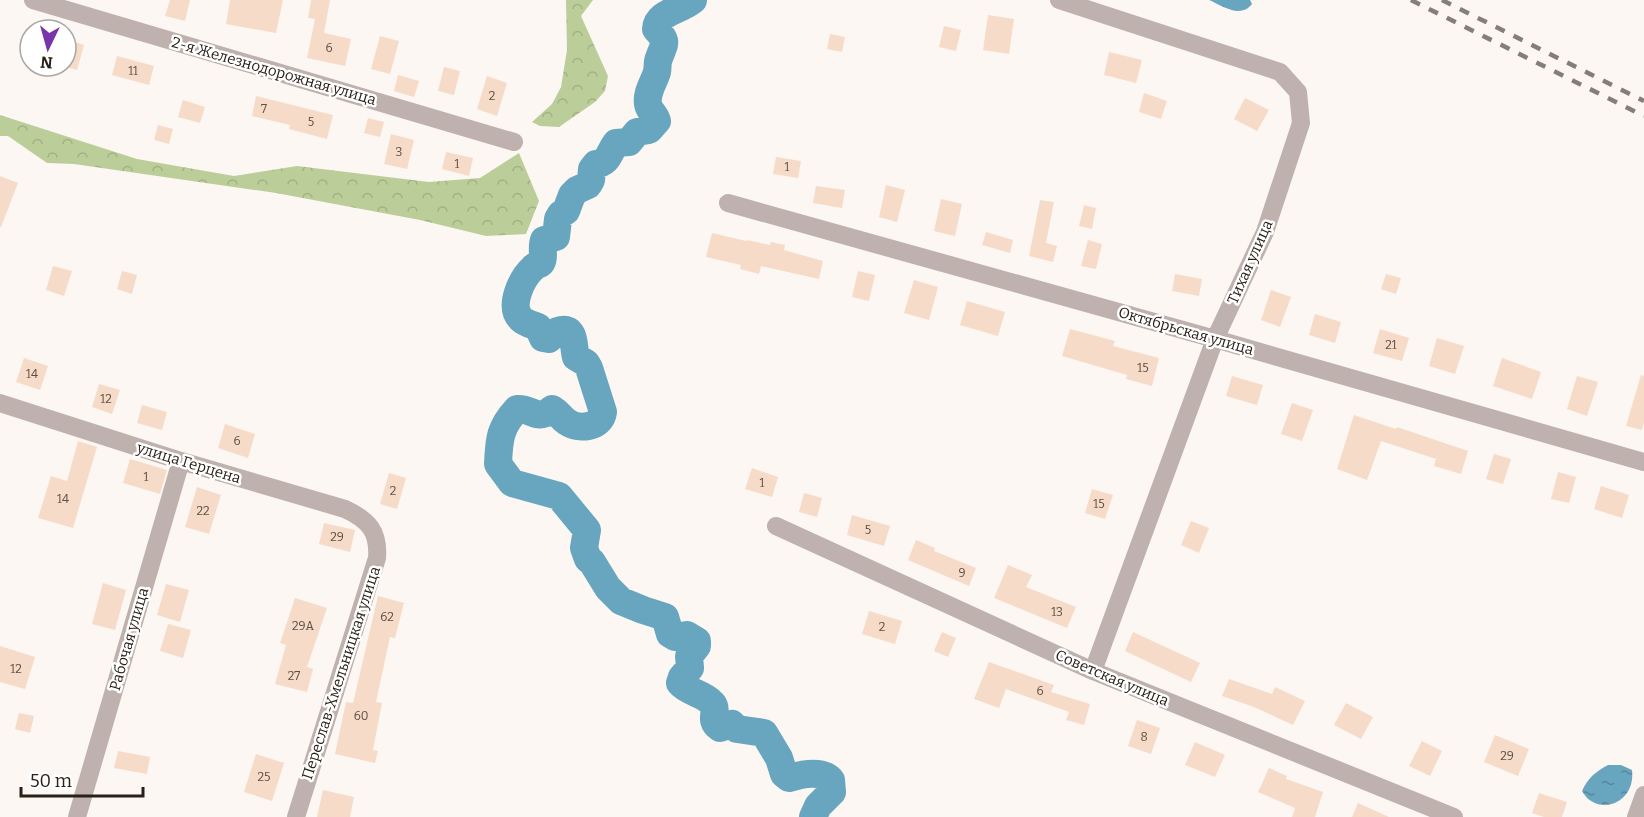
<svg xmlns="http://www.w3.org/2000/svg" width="1644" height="817" font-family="Bitter,serif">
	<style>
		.forest { fill: url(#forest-crowns) }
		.water { fill: url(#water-ripples) }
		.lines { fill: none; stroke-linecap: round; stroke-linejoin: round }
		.river { stroke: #68a5bf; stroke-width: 28 }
		.building { fill: #f6dbc8 }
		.minor { stroke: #bfb1ad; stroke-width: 18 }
		.rail { stroke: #857e77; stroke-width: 4.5; stroke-dasharray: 10 10; stroke-linecap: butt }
		.labels { text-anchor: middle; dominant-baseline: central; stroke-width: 5; stroke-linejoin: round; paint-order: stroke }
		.number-label { font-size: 12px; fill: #5c4f44 }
		.street-label { font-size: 15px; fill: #292018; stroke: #fff }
	</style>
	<defs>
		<pattern id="forest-crowns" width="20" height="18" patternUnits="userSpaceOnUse" patternTransform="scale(1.5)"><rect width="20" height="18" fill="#bbce9a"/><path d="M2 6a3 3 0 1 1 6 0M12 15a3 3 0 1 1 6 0" fill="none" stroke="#a1b184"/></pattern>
		<pattern id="water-ripples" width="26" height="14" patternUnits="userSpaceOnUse" patternTransform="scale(1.5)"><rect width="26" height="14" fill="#68a5bf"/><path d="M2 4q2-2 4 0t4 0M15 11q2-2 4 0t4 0" fill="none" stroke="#56869a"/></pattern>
	</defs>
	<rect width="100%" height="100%" fill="#fcf7f3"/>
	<path class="forest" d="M566 0H593L581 16 608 76 605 91 595 102 559 127 540 126 532 122 552 104 561 87 567 50Z
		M0 115 137 159 234 176 297 166 429 182 480 178 519 153 539 201 526 234 486 236 420 220 276 193 74 164 47 163 8 136H0Z"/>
	<path class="water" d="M1209 0H1250L1252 4C1240 19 1223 6 1209 0Z
		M1608 765H1621L1632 770C1636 805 1596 817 1582 791 1588 778 1595 772 1608 765Z"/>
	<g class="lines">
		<path class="river" d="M693 0C680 11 657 12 656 29 668 42 665 42 659 58 657 62 658 67 657 72 654 82 646 93 648 104 649 111 655 114 657 121L649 130 637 132 629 142 616 143C609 152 609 163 596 164L592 169 591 180 588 185 577 190 572 195 566 211 561 214 558 219 556 237 544 240C541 247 545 258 541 263 539 265 535 265 533 268 522 278 508 306 521 319 525 323 533 325 538 327L543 338 549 339C552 334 555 331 561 330 576 327 573 348 576 357L586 363 589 368 603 412C601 428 578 430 567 422 561 418 559 413 552 409 536 422 533 408 517 409 500 427 499 439 498 464L512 483 559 496 587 530 584 548 588 559 592 562 608 588 621 601 643 610 665 617 670 634 675 637 687 635 697 641V646L689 656 690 668 682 677 680 683C687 692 703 693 712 703 720 711 707 719 720 728L732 724 737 729 764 733 779 758 784 774 789 778C802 774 822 770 831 780L832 792 818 806 813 817"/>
	</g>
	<path class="building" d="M170 0H190L185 21 165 16Z
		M230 0H283L276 33 226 24Z
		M311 0H330L324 33 351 39 345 66 307 58 315 19 308 18Z
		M988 15 1014 19 1009 54 983 50Z
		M944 26 961 30 956 51 939 47Z
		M830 34 845 37 842 52 827 49Z
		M380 36 399 41 390 74 371 69Z
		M66 39 84 45 77 70 66 67Z
		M1109 52 1142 60 1136 83 1104 75Z
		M117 56 154 66 149 85 112 75Z
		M444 67 460 71 454 95 438 91Z
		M398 75 419 81 414 97 394 91Z
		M487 76 507 83 497 116 477 109Z
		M1144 93 1167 101 1161 119 1139 112Z
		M256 96 333 115 327 139 289 129 290 125 252 116Z
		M1245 98 1269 110 1257 131 1234 119Z
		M183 100 205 107 200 123 178 117Z
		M368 118 384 122 380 137 364 133Z
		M158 125 173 129 169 144 154 140Z
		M391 134 414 140 407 169 384 164Z
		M446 152 473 158 469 176 442 169Z
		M776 157 801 161 798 178 773 174Z
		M0 176 18 183 1 227H0Z
		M886 185 905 190 897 222 879 217Z
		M816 186 845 190 842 208 813 203Z
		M941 199 962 204 955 236 934 231Z
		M1040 200 1054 202 1046 243 1057 246 1053 262 1029 256Z
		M1084 205 1096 208 1092 229 1079 226Z
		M986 232 1013 240 1010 253 982 245Z
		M712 233 746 241 747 240 770 245 771 242 785 245 784 250 823 261 819 279 761 266 759 274 740 269 741 265 706 257Z
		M1088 240 1102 244 1096 269 1081 266Z
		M53 266 72 271 64 296 46 290Z
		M122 271 137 275 132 294 117 289Z
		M858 271 875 275 869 301 852 297Z
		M1175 274 1202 279 1199 296 1172 291Z
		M1386 274 1401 278 1396 294 1381 289Z
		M914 280 938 287 929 320 904 313Z
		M1271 290 1291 297 1280 327 1261 320Z
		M967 301 1005 312 998 336 960 325Z
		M1315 314 1341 322 1335 343 1309 335Z
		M1070 329 1115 341 1113 346 1159 358 1152 386 1126 379 1127 375 1062 356Z
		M1380 329 1409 338 1402 361 1373 353Z
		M1437 338 1464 346 1455 374 1429 366Z
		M24 358 48 366 40 390 16 382Z
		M1502 358 1541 372 1532 399 1493 386Z
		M1641 375 1644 376V422L1642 430 1626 426Z
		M1232 376 1263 385 1257 405 1226 396Z
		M1577 376 1598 382 1587 416 1567 409Z
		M99 384 120 390 112 414 92 407Z
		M1292 403 1313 410 1302 441 1281 434Z
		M142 405 167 412 162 430 137 423Z
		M1354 415 1396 429 1397 427 1468 451 1461 474 1434 466 1436 459 1381 441 1367 480 1337 469Z
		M225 424 255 434 248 458 218 448Z
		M78 441 97 447 73 528 38 518 51 476 67 481Z
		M1494 454 1511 459 1503 484 1486 479Z
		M130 459 167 470 160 494 123 483Z
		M752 468 778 477 772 497 745 489Z
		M1558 472 1576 477 1569 503 1551 499Z
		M389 473 406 478 397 509 380 504Z
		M1601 486 1629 495 1622 518 1594 509Z
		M197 487 221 495 209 534 185 527Z
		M1092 489 1113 495 1105 519 1085 513Z
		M804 493 822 498 817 517 799 512Z
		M852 515 890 526 884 546 847 535Z
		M1191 521 1209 528 1199 553 1181 545Z
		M324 523 355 530 350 552 319 544Z
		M916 540 935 548 934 551 976 568 969 586 908 560Z
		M1008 565 1032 575 1026 587 1076 607 1067 628 994 598Z
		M103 583 126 590 115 630 92 624Z
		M166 584 189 590 180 622 157 615Z
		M378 596 404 603 395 638 390 637 376 702 382 703 373 750 378 751 375 763 335 754 346 702 353 703Z
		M295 598 327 608 307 667 313 669 307 692 275 684 286 645 280 643Z
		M869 611 902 621 895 644 862 634Z
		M168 624 191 630 183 658 160 651Z
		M942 632 956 638 948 657 934 651Z
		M1133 632 1200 663 1191 682 1125 651Z
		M0 646 35 657 25 689 0 682Z
		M989 662 1054 685 1051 692 1090 704 1084 725 1066 720 1069 712 1006 689 999 708 974 699Z
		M1229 679 1272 694 1275 687 1305 701 1293 725 1254 707 1222 696Z
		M1346 703 1373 717 1361 739 1334 725Z
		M19 713 34 716 30 733 15 729Z
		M1137 720 1160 728 1151 754 1128 746Z
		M1495 735 1529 749 1518 776 1484 762Z
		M1422 741 1442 751 1430 776 1409 766Z
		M1195 742 1225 755 1215 777 1185 765Z
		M118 751 150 757 147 774 114 768Z
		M256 754 284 763 272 801 244 792Z
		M1269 768 1287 776 1286 779 1323 792 1315 817H1292L1295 808 1258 792Z
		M323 790 354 797 350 817H317Z
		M1539 793 1567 802 1562 817H1544L1532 813Z
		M1358 803 1389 817H1352Z"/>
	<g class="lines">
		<path class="minor" d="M33 0 514 142
			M1059 0 1280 72 1298 92 1301 123 1265 232 1215 339 1093 671
			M728 203 1215 339 1644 462
			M0 403 181 461 345 509C369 520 379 532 377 558L296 817
			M776 526 1093 671 1454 817
			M77 817 181 461
			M1636 817 1644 795"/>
		<path class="rail" d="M1411 0 1644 116
			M1442 0 1644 101"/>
	</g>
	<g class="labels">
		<g class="number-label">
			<text x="329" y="48">6</text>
			<text x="133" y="71">11</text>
			<text x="492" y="96">2</text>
			<text x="264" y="109">7</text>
			<text x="311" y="122">5</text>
			<text x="399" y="152">3</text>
			<text x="457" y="164">1</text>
			<text x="787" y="167">1</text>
			<text x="1391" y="345">21</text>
			<text x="1143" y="368">15</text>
			<text x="32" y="374">14</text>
			<text x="106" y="399">12</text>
			<text x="237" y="441">6</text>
			<text x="146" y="477">1</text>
			<text x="762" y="483">1</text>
			<text x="393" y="491">2</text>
			<text x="63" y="499">14</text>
			<text x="1099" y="504">15</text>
			<text x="203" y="511">22</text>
			<text x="868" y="530">5</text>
			<text x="337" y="537">29</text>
			<text x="962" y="573">9</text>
			<text x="1057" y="612">13</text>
			<text x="387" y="617">62</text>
			<text x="303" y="626">29А</text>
			<text x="882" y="627">2</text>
			<text x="16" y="669">12</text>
			<text x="294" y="676">27</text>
			<text x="1040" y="691">6</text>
			<text x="361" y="716">60</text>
			<text x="1144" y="737">8</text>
			<text x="1507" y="756">29</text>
			<text x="264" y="777">25</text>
		</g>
		<g class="street-label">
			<text transform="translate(274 71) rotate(16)">2-я Железнодорожная улица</text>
			<text transform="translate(1250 262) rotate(-66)">Тихая улица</text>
			<text transform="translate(1186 331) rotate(16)">Октябрьская улица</text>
			<text transform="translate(189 463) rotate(17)">улица Герцена</text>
			<text transform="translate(129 639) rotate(-74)">Рабочая улица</text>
			<text transform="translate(341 673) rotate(-72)">Переслав-Хмельницкая улица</text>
			<text transform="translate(1112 678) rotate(23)">Советская улица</text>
		</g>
	</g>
	<g transform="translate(48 48) rotate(185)"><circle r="28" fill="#ffffff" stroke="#a9a6a3" stroke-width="1.5"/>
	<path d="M0-4.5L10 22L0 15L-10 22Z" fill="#7836aa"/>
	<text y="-9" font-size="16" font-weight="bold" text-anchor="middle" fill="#292018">N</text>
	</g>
	<path d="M21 787v9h122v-9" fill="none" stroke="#292018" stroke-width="3"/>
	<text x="30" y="787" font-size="18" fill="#292018" stroke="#ffffff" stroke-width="4.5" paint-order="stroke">50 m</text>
</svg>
